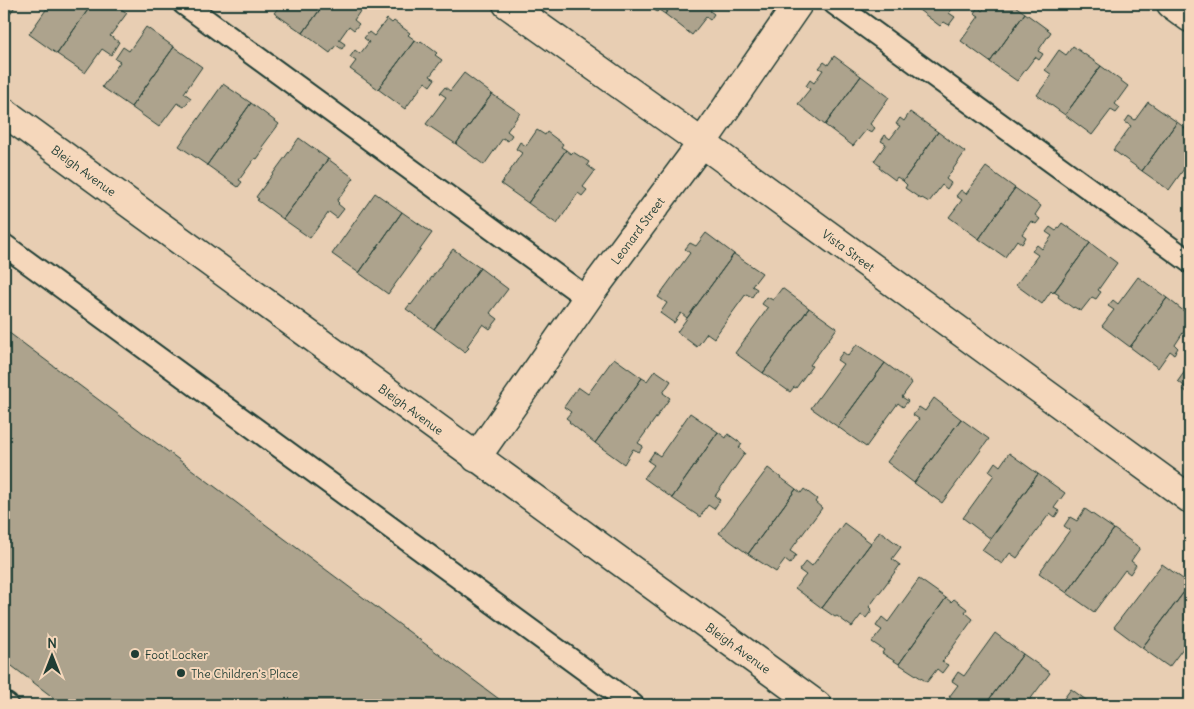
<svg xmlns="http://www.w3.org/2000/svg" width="1194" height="709" font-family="Delius,sans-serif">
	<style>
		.building { fill: #ada38d; stroke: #1f3d34 }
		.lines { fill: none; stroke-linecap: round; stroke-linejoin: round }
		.lane-casing { stroke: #1f3d34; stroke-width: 25 }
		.street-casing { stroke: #1f3d34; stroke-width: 31 }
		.lane { stroke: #f5d7bb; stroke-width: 21 }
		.street { stroke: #f5d7bb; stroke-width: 28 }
		.poi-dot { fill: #1f3d34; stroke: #f5d7bb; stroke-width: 2 }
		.labels { text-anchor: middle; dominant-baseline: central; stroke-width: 4; stroke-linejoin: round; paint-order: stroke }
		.street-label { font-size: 12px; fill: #1f3d34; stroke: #f5d7bb }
		.poi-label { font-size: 12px; fill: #1f3d34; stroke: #f5d7bb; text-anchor: start }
	</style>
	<rect width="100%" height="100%" fill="#e8ceb3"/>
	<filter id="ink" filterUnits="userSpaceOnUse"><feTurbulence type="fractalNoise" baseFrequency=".02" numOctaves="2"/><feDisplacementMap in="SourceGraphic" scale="10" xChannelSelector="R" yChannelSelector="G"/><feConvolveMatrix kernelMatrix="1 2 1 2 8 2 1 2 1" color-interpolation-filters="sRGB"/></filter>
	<g filter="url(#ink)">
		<path class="building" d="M4 4H17L6 19 4 17Z
			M50 4H92L57 54 29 34Z
			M92 4H114L127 13 110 36 119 42 111 55 102 49 85 73 57 54Z
			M281 4H324L303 33 274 13Z
			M324 4H365L354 20 359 24 354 30 349 26 339 40 345 44 342 49 336 45 330 53 303 33Z
			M646 4H673L665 14 659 10 657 12Z
			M673 4H715L710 11 714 14 710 20 706 17 692 35 665 14Z
			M917 4H957L949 13 955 17 949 25 944 22 940 26 915 7Z
			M988 4H1012L1025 13 990 62 961 41 979 16 974 13 978 7 982 11Z
			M1025 13 1051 32 1038 51 1043 54 1039 60 1035 57 1017 81 990 62Z
			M387 19 392 23 394 21 410 33 408 35 415 40 378 89 350 69 356 61 350 57 355 50 360 54 369 42 364 38 369 32 374 36Z
			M146 27 174 47 131 107 102 87 120 62 115 59 123 47 129 51Z
			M415 40 419 43 421 41 437 53 435 55 442 60 430 76 435 79 430 86 425 82 405 109 378 89Z
			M1073 46 1101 66 1065 115 1037 95 1052 75 1045 70 1059 50 1066 55Z
			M174 47 202 67 184 93 191 98 184 107 177 103 159 127 131 107Z
			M834 56 861 76 825 125 798 104 810 89 806 86 810 80 814 83 823 70 819 68 824 62 828 65Z
			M1101 66 1128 86 1115 104 1120 108 1116 113 1111 110 1092 135 1065 115Z
			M464 73 492 94 456 144 426 124 446 97 440 93 445 87 450 91Z
			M861 76 889 97 870 124 875 128 871 133 866 130 853 146 825 125Z
			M223 84 251 103 207 165 179 146Z
			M492 94 520 113 507 131 512 135 508 141 503 138 484 165 456 144Z
			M1148 102 1177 122 1142 171 1113 150 1131 126 1125 122 1129 116 1135 120Z
			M251 103 279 124 262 147 264 149 257 159 255 158 239 180 242 182 238 187 207 165Z
			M910 112 938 132 903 181 897 177 895 180 879 168 880 166 874 161 886 144 881 141 885 135 890 139 900 126 896 124 900 118 904 121Z
			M1177 122 1190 132V169L1186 166 1169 190 1142 171Z
			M537 130 545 135 547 132 563 144 561 147 566 150 528 203 501 184 522 153 516 149 520 142 526 146Z
			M938 132 965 152 946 179 951 183 947 189 942 185 929 202 922 198 921 199 905 188 907 185 903 181Z
			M299 138 328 159 283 219 257 200 259 199 256 197Z
			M566 150 571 154 573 152 589 162 587 165 595 171 583 187 587 190 582 196 578 193 557 224 528 203Z
			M328 159 354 178 337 201 339 203 338 204 344 209 337 218 329 212 310 238 283 219Z
			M986 167 1015 188 979 239 949 217 962 200 956 196 961 190 966 194Z
			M1015 188 1041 206 1035 215 1040 219 1036 224 1031 221 1022 234 1026 237 1022 244 1017 240 1005 257 979 239Z
			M375 193 402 212 359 273 332 254Z
			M402 212 432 233 388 294 359 273Z
			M1062 223 1090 243 1053 293 1051 291 1042 304 1016 285 1038 255 1032 251 1037 245 1042 249 1052 236 1046 232 1050 227 1056 231Z
			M706 233 734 254 687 318 681 313 674 323 660 313 667 303 658 297 690 253 685 249 690 243 696 246Z
			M1090 243 1117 263 1098 290 1101 292 1096 299 1092 297 1081 311 1074 307 1073 308 1058 297 1059 295 1054 292Z
			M453 249 480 268 434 329 406 309 410 304 411 305Z
			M734 254 762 273 752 286 757 289 752 297 746 294 714 338 707 333 697 347 677 332Z
			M480 268 508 289 490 313 498 319 490 329 483 324 467 346 469 348 465 352 434 329Z
			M1138 277 1167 298 1130 347 1102 326 1114 310 1108 306 1113 300 1118 304Z
			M782 288 809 308 763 373 735 353 768 308 762 304 767 297 773 300Z
			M1167 298 1190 316V322L1175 345 1178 348 1174 354 1170 351 1158 368 1130 347Z
			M809 308 837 328 810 365 812 366 796 388 794 387 790 392 763 373Z
			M4 329 507 705H63L4 660Z
			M857 344 885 363 838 427 811 408 843 364 837 360 843 352 848 356Z
			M1189 355 1190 356V395L1182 388 1184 386 1178 381 1190 364 1185 361Z
			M614 358 642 378 595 443 569 422 570 421 566 418 571 412 564 407 578 387 588 394Z
			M885 363 912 383 902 397 908 401 903 407 898 403 866 447 838 427Z
			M655 370 671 381 663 393 670 398 638 443 643 446 639 452 633 449 624 464 595 443 642 378 647 381Z
			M934 398 961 419 914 483 887 462 919 419 913 415 919 407 925 411Z
			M690 413 718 432 672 498 644 478 654 465 648 461 654 452 660 456Z
			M961 419 989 439 942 503 914 483Z
			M718 432 726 438 728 434 742 444 739 448 745 453 715 496 720 500 714 509 708 505 700 517 672 498Z
			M1009 453 1038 474 991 539 963 518 994 475 989 471 995 462 1000 466Z
			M768 468 796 489 748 554 719 533Z
			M1038 474 1065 493 1054 508 1059 511 1055 517 1050 513 1017 558 1010 553 1002 564 982 550Z
			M796 489 801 493 804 489 817 499 815 502 822 508 790 551 796 555 790 564 785 560 776 572 748 554Z
			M1085 509 1114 529 1067 593 1039 573 1070 530 1064 526 1070 517 1077 521Z
			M844 523 871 543 822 608 795 588 806 575 799 570 806 561 812 566Z
			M1114 529 1140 548 1131 561 1136 565 1130 574 1125 570 1094 612 1067 593Z
			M880 531 901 547 892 559 900 565 869 607 872 610 866 618 861 615 852 627 837 616 835 617 822 608Z
			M1162 564 1190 584 1142 648 1114 627Z
			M919 579 946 598 899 664 882 653 884 650 872 642 882 630 876 626 882 617 888 622Z
			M1190 584V639L1169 667 1142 648Z
			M946 598 951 602 954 599 967 609 965 612 973 619 942 662 948 665 942 673 937 669 927 682 899 664Z
			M995 633 1023 654 985 705H960L949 697 958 685 952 681 958 672 964 676Z
			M1023 654 1050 673 1026 705H985Z
			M1071 689 1093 705H1059Z"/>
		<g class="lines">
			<defs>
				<path id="lane" d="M184 4 587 298
					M835 4 1190 262
					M4 245 633 705
					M4 703 7 705"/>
				<g id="street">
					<path id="s1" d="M507 4 702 143 1190 499"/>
					<path d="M1171 4 1190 18"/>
					<path id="s2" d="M4 112 817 705"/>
					<path id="s3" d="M476 458 593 290 702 143 798 4"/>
				</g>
			</defs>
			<use href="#lane" class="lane-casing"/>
			<use href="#street" class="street-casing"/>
			<use href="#lane" class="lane"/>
			<use href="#street" class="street"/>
		</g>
	</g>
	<g class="poi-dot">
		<circle cx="135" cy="654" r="5"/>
		<circle cx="181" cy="673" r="5"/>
	</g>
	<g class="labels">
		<g class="street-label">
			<text stroke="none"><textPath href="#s2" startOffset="99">Bleigh Avenue</textPath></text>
			<text stroke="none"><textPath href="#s3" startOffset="279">Leonard Street</textPath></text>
			<text stroke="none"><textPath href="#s1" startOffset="421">Vista Street</textPath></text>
			<text stroke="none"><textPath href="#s2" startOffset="504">Bleigh Avenue</textPath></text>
			<text stroke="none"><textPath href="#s2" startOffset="909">Bleigh Avenue</textPath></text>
		</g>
		<g class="poi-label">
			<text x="145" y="654">Foot Locker</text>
			<text x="191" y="673">The Children's Place</text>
		</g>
	</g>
	<rect width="1194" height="709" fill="none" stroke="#f5d7bb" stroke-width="20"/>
	<rect x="10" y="10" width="1174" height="689" fill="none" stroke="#1f3d34" stroke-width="2" filter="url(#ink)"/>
	<g transform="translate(52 656)" stroke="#f5d7bb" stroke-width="4" paint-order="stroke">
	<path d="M0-4L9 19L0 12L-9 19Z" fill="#1f3d34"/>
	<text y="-8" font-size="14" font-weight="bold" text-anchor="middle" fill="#1f3d34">N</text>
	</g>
</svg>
